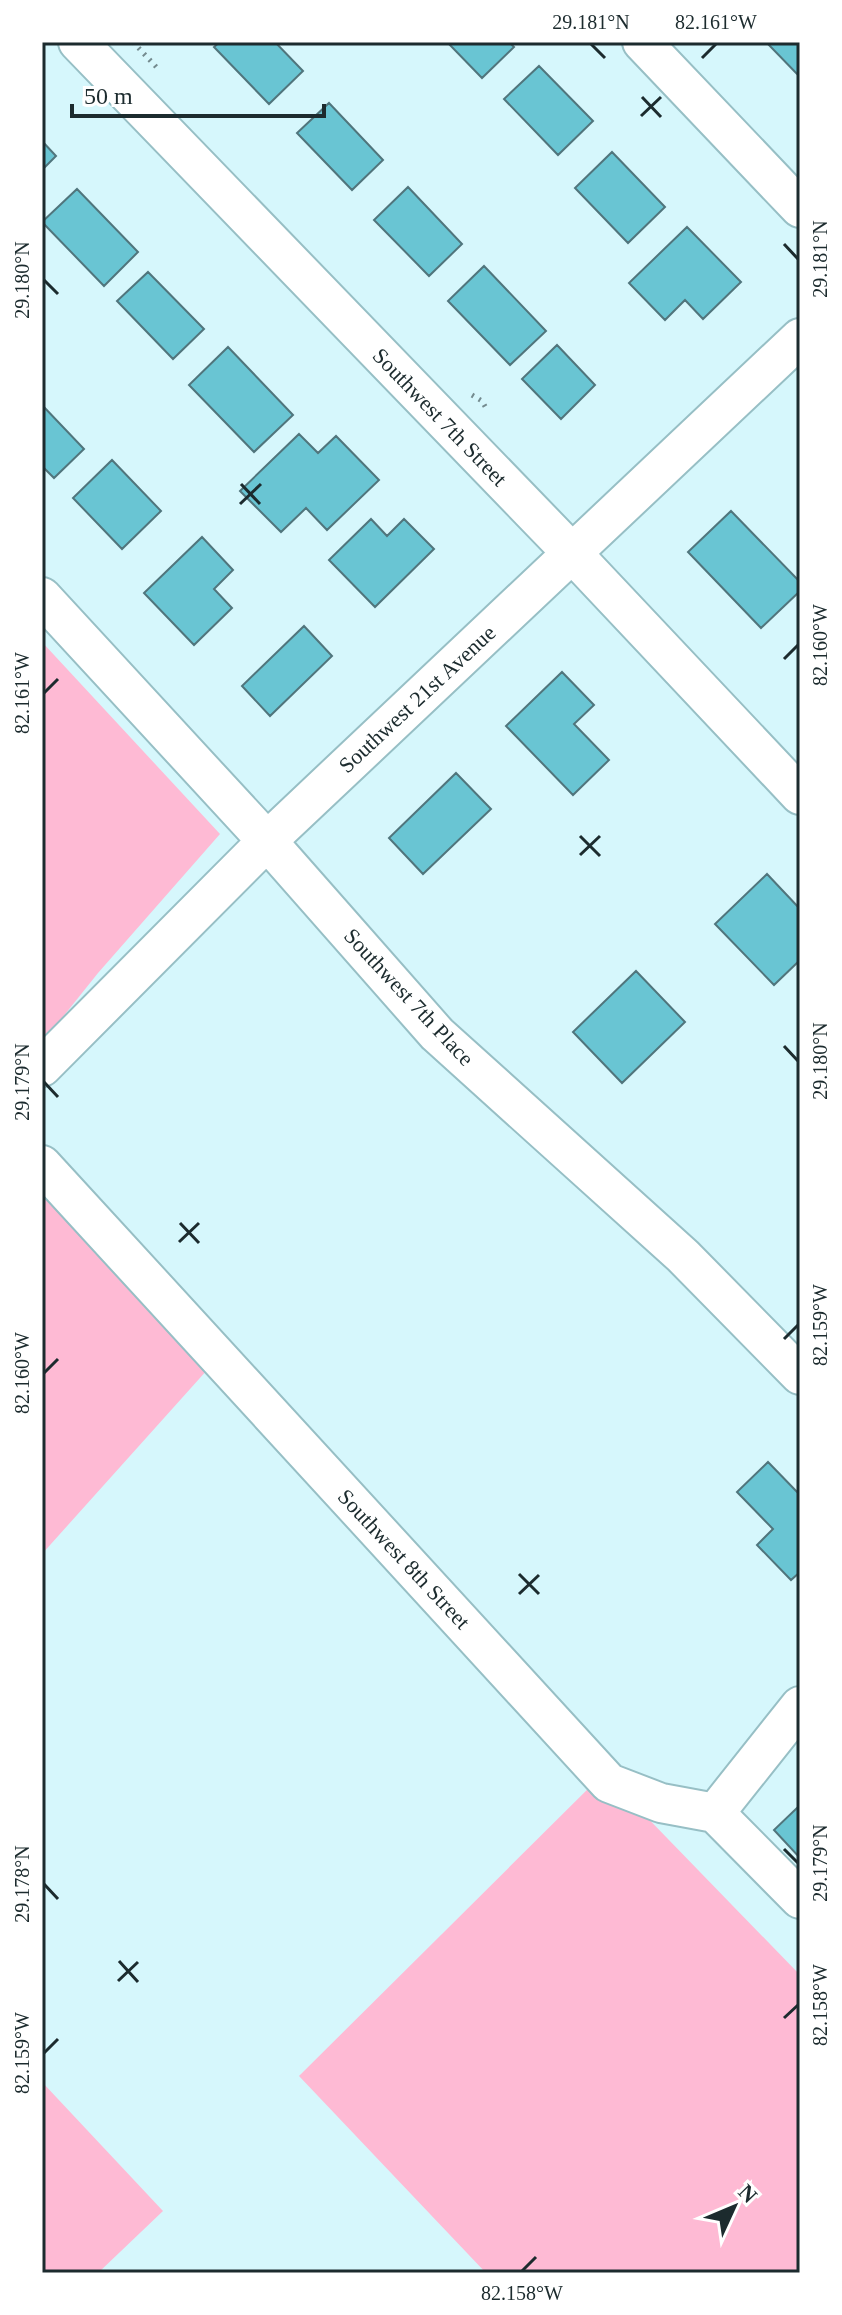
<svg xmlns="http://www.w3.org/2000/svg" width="842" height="2315" font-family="Georgia,serif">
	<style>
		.green { fill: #febad4 }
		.building { fill: #69c5d3; stroke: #50757c; stroke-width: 2 }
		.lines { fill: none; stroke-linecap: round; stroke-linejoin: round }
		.minor-casing { stroke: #97bfc5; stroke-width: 42 }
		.path { stroke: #748b8f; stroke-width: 5; stroke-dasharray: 2 6; stroke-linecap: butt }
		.minor { stroke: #fff; stroke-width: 38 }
		.ticks { fill: none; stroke: #1c2b2e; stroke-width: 3 }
		.labels { text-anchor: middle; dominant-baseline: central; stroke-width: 7; stroke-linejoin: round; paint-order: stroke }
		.street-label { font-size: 22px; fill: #1c2b2e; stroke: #fff }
		.neatline { fill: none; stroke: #1c2b2e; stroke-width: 3 }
		.ticks-label { font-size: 20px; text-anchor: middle; fill: #1c2b2e }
	</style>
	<rect width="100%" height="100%" fill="#d6f7fc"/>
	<path class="green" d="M42 642 220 834 98 973 42 1043Z
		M42 1184 208 1369 42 1554Z
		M604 1773 800 1975V2273H486L299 2076Z
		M42 2082 163 2211 98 2273H42Z"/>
	<path class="building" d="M220 42H275L303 71 269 104 214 47Z
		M447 42H509L514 47 482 78Z
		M766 42H800V77Z
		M539 66 593 121 558 155 504 99Z
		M329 103 383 160 352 190 297 133Z
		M42 141 56 156 42 170Z
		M612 152 665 207 628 243 575 188Z
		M408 187 462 244 429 276 374 220Z
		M77 189 138 252 104 286 42 222Z
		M687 227 741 282 703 319 685 300 665 320 629 283Z
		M484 266 546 331 510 365 448 301Z
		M148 272 204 329 173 359 117 301Z
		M557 345 595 385 561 419 522 379Z
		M228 347 293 415 254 452 189 385Z
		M42 405 84 449 54 478 42 466Z
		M299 434 318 453 336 436 379 480 327 530 306 508 281 532 240 491Z
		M112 460 161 511 122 549 73 498Z
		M731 511 800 582V591L761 628 688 552Z
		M371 519 387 536 404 519 434 549 375 607 329 560Z
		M202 537 233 570 214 589 232 608 194 645 144 593Z
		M304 626 332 656 270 716 242 686Z
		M562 672 594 705 574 724 609 760 573 795 506 726Z
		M456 773 491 809 423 874 389 838Z
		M767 874 800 909V960L774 985 715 924Z
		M636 971 685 1022 622 1083 573 1032Z
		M768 1462 800 1495V1572L791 1580 757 1545 773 1529 737 1492Z
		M800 1805V1858L774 1830Z"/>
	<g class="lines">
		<defs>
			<path id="minor" d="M78 42 572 553 800 795
				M642 42 800 208
				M42 597 267 841 437 1034 683 1256 800 1375
				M42 1067 267 841 800 338
				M42 1165 609 1783 661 1803 715 1813 800 1899
				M715 1813 800 1706"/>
		</defs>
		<use href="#minor" class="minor-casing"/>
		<path class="path" d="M133 42 160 71
			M472 395 482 401 487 410"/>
		<use href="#minor" class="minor"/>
	</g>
	<path class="ticks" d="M591 44 605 58M702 58 716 44M642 97 661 117M641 116 661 97M784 244 798 259M44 280 58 294M241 484 260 504M240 504 261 484M784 659 798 645M44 693 58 679M580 836 600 856M580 855 600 836M784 1046 798 1061M44 1082 58 1097M180 1223 199 1243M179 1242 199 1223M784 1339 798 1325M44 1373 58 1359M519 1574 539 1594M519 1594 539 1575M784 1849 798 1863M44 1884 58 1899M119 1961 138 1982M118 1981 138 1962M784 2018 798 2005M44 2053 58 2039M522 2271 536 2257"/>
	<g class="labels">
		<g class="street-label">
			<text transform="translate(440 417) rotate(46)">Southwest 7th Street</text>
			<text transform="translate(417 699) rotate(-43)">Southwest 21st Avenue</text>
			<text transform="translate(409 997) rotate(47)">Southwest 7th Place</text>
			<text transform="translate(404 1559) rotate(47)">Southwest 8th Street</text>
		</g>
	</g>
	<rect width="842" height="2315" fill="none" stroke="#ffffff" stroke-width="88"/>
	<g transform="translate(734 2207) rotate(46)" stroke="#ffffff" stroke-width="6" paint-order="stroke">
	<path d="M0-6L14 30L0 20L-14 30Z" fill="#1c2b2e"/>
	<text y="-12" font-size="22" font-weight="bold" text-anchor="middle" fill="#1c2b2e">N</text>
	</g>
	<path d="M72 104v12h252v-12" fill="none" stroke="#1c2b2e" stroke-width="4"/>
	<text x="84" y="104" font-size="24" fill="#1c2b2e" stroke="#ffffff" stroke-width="6" paint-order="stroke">50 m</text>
	<rect x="44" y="44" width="754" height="2227" class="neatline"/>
	<g class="ticks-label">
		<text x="591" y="29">29.181°N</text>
		<text x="716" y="29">82.161°W</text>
		<text transform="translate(820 259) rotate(-90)" y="7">29.181°N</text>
		<text transform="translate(22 280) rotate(-90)" y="7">29.180°N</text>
		<text transform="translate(820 645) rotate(-90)" y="7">82.160°W</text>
		<text transform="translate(22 693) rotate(-90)" y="7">82.161°W</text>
		<text transform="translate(820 1061) rotate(-90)" y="7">29.180°N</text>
		<text transform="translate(22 1082) rotate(-90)" y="7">29.179°N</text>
		<text transform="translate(820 1325) rotate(-90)" y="7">82.159°W</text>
		<text transform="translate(22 1373) rotate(-90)" y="7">82.160°W</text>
		<text transform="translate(820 1863) rotate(-90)" y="7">29.179°N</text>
		<text transform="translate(22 1884) rotate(-90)" y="7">29.178°N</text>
		<text transform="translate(820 2005) rotate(-90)" y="7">82.158°W</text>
		<text transform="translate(22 2053) rotate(-90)" y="7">82.159°W</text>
		<text x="522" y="2300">82.158°W</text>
	</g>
</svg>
